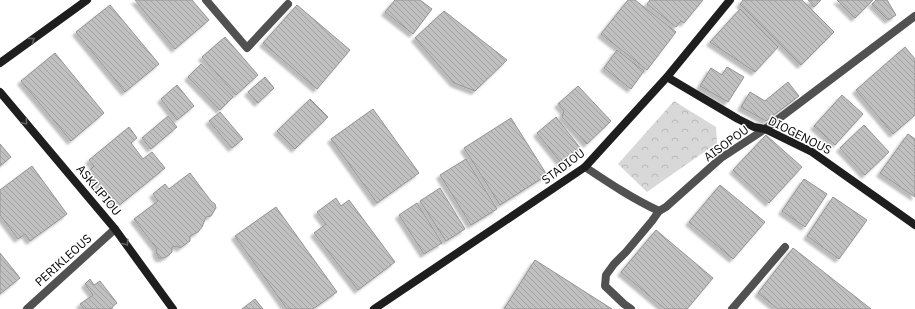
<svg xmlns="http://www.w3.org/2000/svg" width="915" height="309" font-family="'IBM Plex Sans',sans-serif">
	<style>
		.forest { fill: url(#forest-crowns) }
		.building { fill: url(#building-back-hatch); stroke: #959595; filter: url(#shadow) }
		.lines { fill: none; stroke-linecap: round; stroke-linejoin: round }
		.lane { stroke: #515151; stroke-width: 8 }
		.street { stroke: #515151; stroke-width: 8 }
		.secondary { stroke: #1e1e1e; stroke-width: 8 }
		.oneway { stroke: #626262 }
		.labels { text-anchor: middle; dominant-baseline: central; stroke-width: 3; stroke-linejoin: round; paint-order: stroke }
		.street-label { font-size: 12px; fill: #000; stroke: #fff }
	</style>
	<defs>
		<pattern id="forest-crowns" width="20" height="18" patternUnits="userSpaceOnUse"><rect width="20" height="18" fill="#d8d8d8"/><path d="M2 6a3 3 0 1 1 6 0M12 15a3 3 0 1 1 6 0" fill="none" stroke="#b8b8b8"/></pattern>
		<pattern id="building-back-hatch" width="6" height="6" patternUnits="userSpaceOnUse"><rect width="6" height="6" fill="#c0c0c0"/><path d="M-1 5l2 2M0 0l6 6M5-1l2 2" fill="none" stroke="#a3a3a3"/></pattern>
		<filter id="shadow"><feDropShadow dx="-3.5" dy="3.5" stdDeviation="1" flood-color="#0004"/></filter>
	</defs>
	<rect width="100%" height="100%" fill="#fff"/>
	<path class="forest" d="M674 101 716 127 717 143 647 192 618 164Z"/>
	<path class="building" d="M135 0H192L209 20 175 49Z
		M395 0H420L432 9 413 34 385 12Z
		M628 0H635L676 32 647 70 601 34Z
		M650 0H703L684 23 681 21 676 27 647 4Z
		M743 0H802L834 32 801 65 740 4Z
		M808 0H821L814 7Z
		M837 0H873L855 18Z
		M876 0H887L896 15 888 20 872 4Z
		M110 5 159 64 125 92 76 32Z
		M297 5 350 50 317 89 263 43Z
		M740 9 778 47 755 72 710 42Z
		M444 11 507 60 475 91 454 83 415 38Z
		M225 37 258 75 236 95 202 57Z
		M905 47 915 59V115L893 134 856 90Z
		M617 50 644 71 631 89 604 68Z
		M55 53 104 113 71 141 21 81Z
		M201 64 233 97 220 110 188 77Z
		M727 67 744 77 728 102 700 86 711 68 722 75Z
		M265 77 274 88 258 103 248 92Z
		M788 82 799 96 766 121 741 107 750 92 765 101Z
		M177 85 194 106 177 120 161 99Z
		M578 86 611 121 587 144 562 117 564 111 558 104Z
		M842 95 863 114 835 145 814 126Z
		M310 99 328 117 295 149 277 131Z
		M373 109 419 173 377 203 331 139Z
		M220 112 243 139 232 148 209 121Z
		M168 116 177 127 151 149 142 138Z
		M556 117 581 149 562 164 537 133Z
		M511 118 547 175 500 205 464 148Z
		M864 125 889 152 865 175 840 148Z
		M129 127 137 138 131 143 143 159 152 152 165 168 117 207 88 172 94 166 89 160Z
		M908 134 915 139V197L880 173Z
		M766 135 802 167 769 203 733 170Z
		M0 144 11 157 0 166Z
		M466 159 497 209 471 225 440 175Z
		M32 166 67 214 30 241 25 234 18 239 0 215V190Z
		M190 173 211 201 215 204 216 208 211 216 206 217 202 227 198 232 190 236V241L180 248 177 246 172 247V252L169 255 164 258H159L156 252 157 249 134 219 158 201 153 194 165 184 169 189Z
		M804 179 827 194 805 227 782 211Z
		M720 185 765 222 733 259 689 222Z
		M440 188 465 229 446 241 420 201Z
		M833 197 867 220 839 259 807 236Z
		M336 198 341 206 349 200 395 262 358 290 314 233 326 224 317 212Z
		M417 203 442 243 424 254 399 215Z
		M276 207 337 292 313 309H287L235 236Z
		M656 230 713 278 687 309H665L621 272Z
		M793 248 871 309H778L758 293Z
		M0 253 20 278 0 294Z
		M535 260 612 309H504Z
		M90 279 94 285 100 281 117 303 112 307V309H84L80 304 93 295 85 284Z
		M255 299 263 309H242Z"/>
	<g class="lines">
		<path class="lane" d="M631 309 624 304 605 286 606 275 614 264 626 252 652 221 659 211
			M732 309 785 247"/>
		<path class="street" d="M206 0 247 48 288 4
			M585 167C609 183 633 199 659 211L666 207 721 158 765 129 915 16
			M27 309 115 229"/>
		<path class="secondary" d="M0 63 87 0
			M667 77 738 119 754 127 765 129 812 152 915 225
			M0 92 115 229 173 309
			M374 309 585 167 667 77 730 0"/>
	</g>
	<defs><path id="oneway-chevron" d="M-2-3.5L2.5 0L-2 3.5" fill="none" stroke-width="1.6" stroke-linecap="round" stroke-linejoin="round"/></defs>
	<g class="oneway">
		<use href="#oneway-chevron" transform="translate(32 40) rotate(-36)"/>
		<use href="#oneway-chevron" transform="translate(25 122) rotate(50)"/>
		<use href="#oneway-chevron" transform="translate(126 243) rotate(54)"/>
	</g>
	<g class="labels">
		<g class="street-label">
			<text transform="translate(800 135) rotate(27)">DIOGENOUS</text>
			<text transform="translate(726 143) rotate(-36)">AISOPOU</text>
			<text transform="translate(563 166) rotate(-37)">STADIOU</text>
			<text transform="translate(99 190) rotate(50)">ASKLIPIOU</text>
			<text transform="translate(63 260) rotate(-42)">PERIKLEOUS</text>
		</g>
	</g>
</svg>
